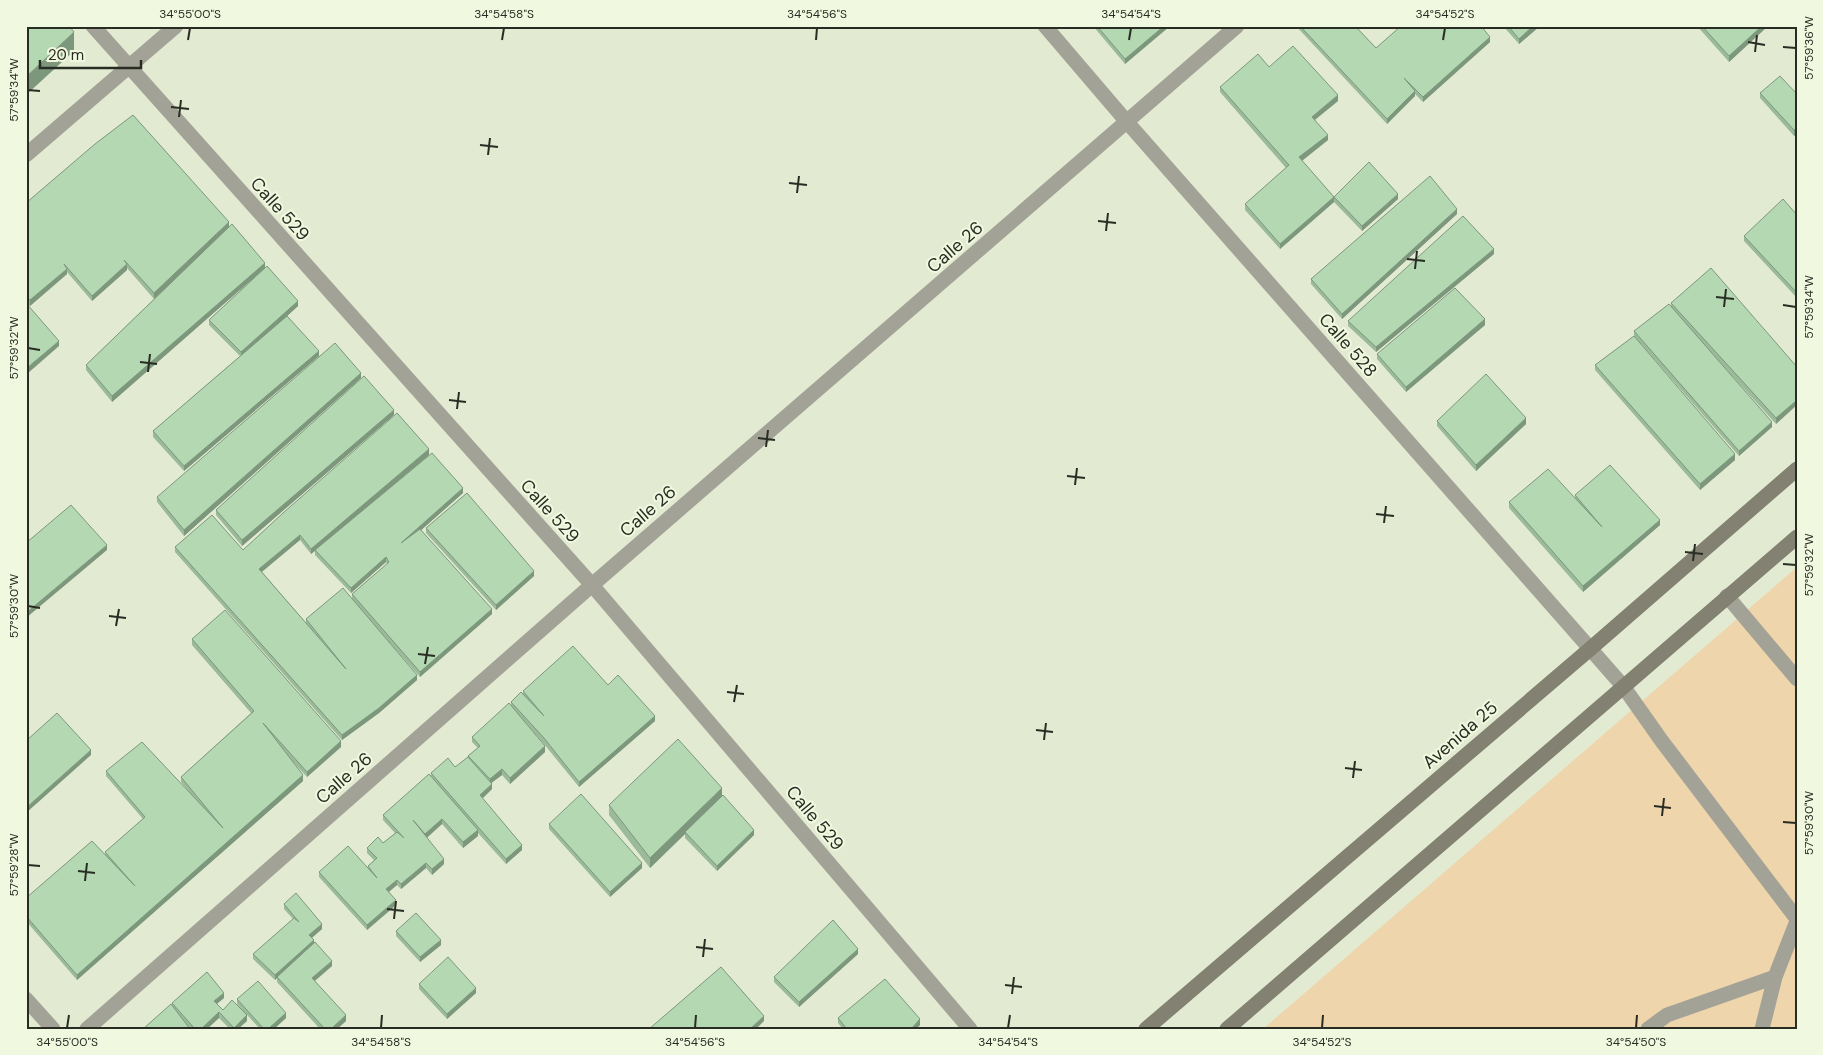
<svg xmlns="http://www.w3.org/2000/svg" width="1823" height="1055" font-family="'DM Sans',sans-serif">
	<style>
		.green { fill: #eed5ac }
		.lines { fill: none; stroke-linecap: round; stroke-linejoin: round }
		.lane { stroke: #a3a297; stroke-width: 15 }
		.street { stroke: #a3a297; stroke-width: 15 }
		.secondary { stroke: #838171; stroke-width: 15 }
		.wall { fill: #9aba99; fill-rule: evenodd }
		.shaded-wall { fill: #7d977d }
		.building { fill: #b3d8b2; stroke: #7d977d }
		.ticks { fill: none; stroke: #292c23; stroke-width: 2 }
		.labels { text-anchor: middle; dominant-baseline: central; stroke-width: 4; stroke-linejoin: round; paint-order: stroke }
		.street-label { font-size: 18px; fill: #292c23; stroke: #f0f8df }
		.neatline { fill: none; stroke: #292c23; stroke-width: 2 }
		.ticks-label { font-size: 12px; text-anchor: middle; fill: #292c23 }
	</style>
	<rect width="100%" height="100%" fill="#e2ebd2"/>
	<path class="green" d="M1797 567V1029H1263Z"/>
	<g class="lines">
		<path class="lane" d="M1727 596 1797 679
			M1623 686 1661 740 1797 919
			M1775 977 1797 921
			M1648 1029 1667 1015 1775 977 1762 1029"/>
		<path class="street" d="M93 26 592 585 970 1029
			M1045 26 1127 122 1623 686
			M26 155 176 26
			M26 999 53 1029
			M87 1029 592 585 1237 26"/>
		<path class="secondary" d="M1146 1029 1590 649 1797 469
			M1227 1029 1797 537"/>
	</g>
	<path class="wall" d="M1093 26H1170L1125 64Z
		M1296 26H1355L1376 48 1490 42 1423 102 1415 94V96L1387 124Z
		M1503 26H1540L1519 44Z
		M1697 26H1768L1729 62Z
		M1269 67 1338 101 1315 120 1328 140 1302 161 1334 197 1398 199 1362 231 1334 202 1280 249 1245 210V204L1286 168 1220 92V87Z
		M1760 93 1797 94V138V134L1794 136 1760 98Z
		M26 203 229 227 298 306 287 316 319 356 184 471 153 437V431L240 356 209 325V320L260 272 112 402 86 370V365L154 299 127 268V270L92 301 67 272V274L30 306 26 302Z
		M1457 214 1342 319 1311 284V279Z
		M1797 215V298L1744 241V236Z
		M1494 254 1376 352 1348 326V321Z
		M1671 303 1797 367 1776 424 1705 346 1772 427 1739 456 1635 337 1735 460 1700 490 1595 370V365L1634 336V331L1671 307Z
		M1485 325 1406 392 1377 359V354Z
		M361 378 184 536 157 502V497Z
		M394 415 242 546 216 515V510Z
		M1437 421 1526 424 1476 471 1437 426Z
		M429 455 360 513 463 493 421 530 492 614 420 677 367 617 417 680 379 713 342 740 175 552V547L243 550ZM300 540 311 554 315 551V555L351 593 386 562 387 564 352 594V599L306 619V623L262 572Z
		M1575 495 1660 525 1583 592 1509 508V502L1575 498Z
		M426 528 534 576 496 610 426 533Z
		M192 639 341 747 307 777 293 762 303 781 77 980 26 921V898L105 855V852L143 819 106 776V771L190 793 181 782V777L251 713 192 645Z
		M608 685 655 721 579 787 544 744 525 722 545 752 510 784 502 775 491 783 492 789 482 798 522 850 506 864 478 833V836L463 848 442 824 427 838 444 864 432 875 426 868 401 889 397 885 389 892 396 905 367 930 319 877V872L368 868 374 860 367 853V848L383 843 395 833 383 820V815L431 776V773L455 767 468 758V756L478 748 472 742V737L511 706V702L523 694V691Z
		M722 797 754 835 717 871 685 838V834L650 868 609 815V805Z
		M549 824 642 868 610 897 549 829Z
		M284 904 322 929 312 938 314 943 332 966 315 981 346 1021 337 1029H320L277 982V978L275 980 253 959V954L293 919 284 909Z
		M396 931 441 945 420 962 396 936Z
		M858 954 799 1007 774 982V977Z
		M419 984 476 993 447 1019 419 989Z
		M224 998 217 1004 223 1010 247 1021 238 1029H230L219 1018 207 1029H143L172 1006V1003Z
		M237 999 286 1018 274 1029H260L237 1004Z
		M838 1018 920 1025 916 1029H843L838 1023Z"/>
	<path class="shaded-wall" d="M1164 26H1170L1125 64V59Z
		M1533 26H1540L1519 44V39Z
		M1762 26H1768L1729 62V56Z
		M74 32V51L26 95V77Z
		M1490 37V42L1423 102V97Z
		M1415 91V96L1387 124V119Z
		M1338 95V101L1312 122V117Z
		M1797 128V133L1794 136V130Z
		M1328 135V140L1299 163V157Z
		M1398 194V199L1362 231V226Z
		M1334 197V202L1280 249V244Z
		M1457 209V214L1342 319V314Z
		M229 222V228L154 299V293Z
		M1494 249V254L1376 352V347Z
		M265 263V268L112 402V396Z
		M127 264V270L92 301V296Z
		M67 269V274L30 306V300Z
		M298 301V306L241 358V352Z
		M1485 319V325L1406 392V387Z
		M59 341V346L27 374V368Z
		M319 351V356L184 471V466Z
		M361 373V378L184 536V530Z
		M1797 400V405L1776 424V418Z
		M394 410V415L242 546V540Z
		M1526 418V424L1476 471V465Z
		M1772 422V427L1739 456V451Z
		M429 449V455L311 554V549Z
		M1735 454V460L1700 490V484Z
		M463 488V493L401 548V543Z
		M1660 520V525L1583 592V586Z
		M300 535V540L259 574V569Z
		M107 545V550L26 618V613Z
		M386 557V562L351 593V588Z
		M534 571V576L496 610V605Z
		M492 609V614L420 677V672Z
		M417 675V680L379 713 342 740V735Z
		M655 716V721L579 787V782Z
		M341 741V747L307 777V772Z
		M545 746V752L510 784V778Z
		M91 750V755L26 813V808Z
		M502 769V775L490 784V779Z
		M303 775V781L77 980V975Z
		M492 784V789L480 801V795Z
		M722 788V798L650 868V858Z
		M442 819V824L425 839V834Z
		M478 830V836L463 848V842Z
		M754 830V835L717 871V866Z
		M522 845V850L506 864V859Z
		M444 859V864L432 875V869Z
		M426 863V868L401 889V884Z
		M642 863V868L610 897V892Z
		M397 880V885L386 894V889Z
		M396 900V905L367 930V925Z
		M322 924V929L309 940V935Z
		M314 940V946L277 977V978L275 980V975Z
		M441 940V945L420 962V957Z
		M858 949V954L799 1007V1002Z
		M332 961V966L312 983V978Z
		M476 988V993L447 1019V1014Z
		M224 993V998L214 1006V1001Z
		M219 1012V1018L207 1029H201Z
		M286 1013V1018L274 1029H268Z
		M247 1015V1021L238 1029H234V1028Z
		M346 1015V1021L337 1029H331Z
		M764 1016V1021L756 1029H750Z
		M920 1019V1025L916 1029H911Z"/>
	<path class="building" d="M26 26H69L74 32 26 77Z
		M1097 26H1164L1125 59Z
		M1300 26H1355L1376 48 1401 26H1481L1490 37 1423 97 1404 78 1415 91 1387 119Z
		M1508 26H1533L1519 39Z
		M1702 26H1762L1729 56Z
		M1293 46 1338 95 1312 117 1328 135 1299 157 1334 197 1369 162 1398 194 1362 226 1334 197 1280 244 1245 204 1289 165 1220 87 1258 54 1269 67Z
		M1780 76 1797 94V128L1794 130 1760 93Z
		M133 115 229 222 154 293 124 260 127 264 92 296 64 264 67 269 30 300 26 296V203L95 144Z
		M1430 176 1457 209 1342 314 1311 279Z
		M1783 199 1797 215V293L1744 236Z
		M1463 216 1494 249 1376 347 1348 321Z
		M232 224 265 263 112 396 86 365Z
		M267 266 298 301 241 352 209 320Z
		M1711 268 1797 367V400L1776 418 1671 303Z
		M1455 288 1485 319 1406 387 1377 354Z
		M26 303 59 341 27 368H26Z
		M1669 304 1772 422 1739 451 1634 331Z
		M287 316 319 351 184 466 153 431Z
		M1634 336 1735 454 1700 484 1595 365Z
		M335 343 361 373 184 530 157 497Z
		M1486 374 1526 418 1476 465 1437 421Z
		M364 376 394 410 242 540 216 510Z
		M397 413 429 449 311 549 300 535 259 569 346 669 306 619 343 588 417 675 379 708 342 735 175 547 212 515 243 550 283 513Z
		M432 453 463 488 401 543 420 529 492 609 420 672 352 594 389 562 386 557 351 588 315 550Z
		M1610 465 1660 520 1583 586 1509 502 1548 469 1602 527 1575 495Z
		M467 493 534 571 496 605 426 528Z
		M71 505 107 545 26 613V543Z
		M225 610 341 741 307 772 263 723 303 775 77 975 26 916V898L92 841 135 886 105 852 145 817 106 771 142 742 223 828 181 777 254 711 192 639Z
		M573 646 608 685 618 675 655 716 579 782 544 738 511 702 521 692 544 716 523 691Z
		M509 703 545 746 510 778 502 769 490 779 468 756 480 746 472 737Z
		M57 713 91 750 26 808V741Z
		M678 739 722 788 650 858 609 805Z
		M468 757 492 784 480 795 522 845 506 859 431 773 448 758 455 767Z
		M429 774 478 830 463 842 442 819 425 834 413 820 444 859 432 869 426 863 401 884 397 880 386 889 396 900 367 925 319 872 348 846 377 878 368 866 377 858 367 848 378 837 383 843 397 832 404 838 383 815Z
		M581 794 642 863 610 892 549 824Z
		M723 795 754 830 717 866 685 832Z
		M296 893 322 924 309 935 314 940 275 975 253 954 294 918 299 922 284 904Z
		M416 913 441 940 420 957 396 931Z
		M833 920 858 949 799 1002 774 977Z
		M315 942 332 961 312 978 346 1015 331 1029H325L277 977Z
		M448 957 476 988 447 1014 419 984Z
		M721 967 764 1016 750 1029H649Z
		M207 972 224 993 214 1001 223 1010 232 1000 247 1015 234 1028 219 1012 201 1029H195L172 1003Z
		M885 979 920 1019 911 1029H847L838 1018Z
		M258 981 286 1013 268 1029H264L237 999Z
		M171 1004 190 1029H143Z"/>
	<path class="ticks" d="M188 40 190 28M502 40 504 28M816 40 817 28M1129 40 1131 28M1443 40 1445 28M1748 42 1765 45M1783 47 1796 48M1755 52 1757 35M28 90 40 91M171 107 189 109M179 117 181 100M480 145 498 147M488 155 490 138M789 183 807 185M797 193 799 176M1098 221 1116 223M1106 231 1108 213M1407 259 1425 261M1415 269 1417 251M1716 297 1734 299M1783 305 1796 307M1724 307 1726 289M28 348 40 350M140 362 157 364M148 372 150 354M449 400 466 402M457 409 459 392M758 438 775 440M766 447 768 430M1067 476 1085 478M1075 485 1077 468M1376 514 1394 516M1384 523 1386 506M1685 552 1703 554M1693 561 1695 544M1783 564 1796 565M28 606 40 608M109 616 126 618M116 626 119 609M418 654 435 656M425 664 428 647M727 692 744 694M734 702 737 685M1036 730 1053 732M1044 740 1046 723M1345 768 1362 770M1353 778 1355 761M1654 806 1671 808M1662 816 1664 798M1783 822 1796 823M28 865 40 866M78 871 95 873M85 881 87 863M387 909 404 911M394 919 396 901M696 947 713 949M703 957 705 939M1005 985 1022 987M1012 994 1014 977M67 1028 69 1015M381 1028 382 1015M695 1028 696 1015M1008 1028 1010 1015M1322 1028 1323 1015M1636 1028 1637 1015"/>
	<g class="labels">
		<g class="street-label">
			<text transform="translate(280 209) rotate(48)">Calle 529</text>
			<text transform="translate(955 247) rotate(-41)">Calle 26</text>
			<text transform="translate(1348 345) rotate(49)">Calle 528</text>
			<text transform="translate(550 511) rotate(48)">Calle 529</text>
			<text transform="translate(648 511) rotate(-41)">Calle 26</text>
			<text transform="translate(1460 735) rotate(-41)">Avenida 25</text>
			<text transform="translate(344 778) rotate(-41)">Calle 26</text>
			<text transform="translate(815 818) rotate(50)">Calle 529</text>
		</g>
	</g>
	<rect width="1823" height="1055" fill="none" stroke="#f0f8df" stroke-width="55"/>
	<path d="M40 60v8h101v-8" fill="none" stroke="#292c23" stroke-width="2.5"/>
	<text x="48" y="60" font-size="15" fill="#292c23" stroke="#f0f8df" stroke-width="4" paint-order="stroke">20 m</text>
	<rect x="28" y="28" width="1768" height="1000" class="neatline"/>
	<g class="ticks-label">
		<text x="190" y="18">34°55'00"S</text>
		<text x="504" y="18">34°54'58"S</text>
		<text x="817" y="18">34°54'56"S</text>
		<text x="1131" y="18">34°54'54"S</text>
		<text x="1445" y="18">34°54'52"S</text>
		<text transform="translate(1809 48) rotate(-90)" y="4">57°59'36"W</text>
		<text transform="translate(14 90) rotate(-90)" y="4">57°59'34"W</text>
		<text transform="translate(1809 307) rotate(-90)" y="4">57°59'34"W</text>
		<text transform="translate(14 348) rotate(-90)" y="4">57°59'32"W</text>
		<text transform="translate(1809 565) rotate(-90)" y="4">57°59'32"W</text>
		<text transform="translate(14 606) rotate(-90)" y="4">57°59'30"W</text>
		<text transform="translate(1809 823) rotate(-90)" y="4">57°59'30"W</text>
		<text transform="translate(14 865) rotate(-90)" y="4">57°59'28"W</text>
		<text x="67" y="1046">34°55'00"S</text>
		<text x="381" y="1046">34°54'58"S</text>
		<text x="695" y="1046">34°54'56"S</text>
		<text x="1008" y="1046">34°54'54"S</text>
		<text x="1322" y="1046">34°54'52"S</text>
		<text x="1636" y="1046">34°54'50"S</text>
	</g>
</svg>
